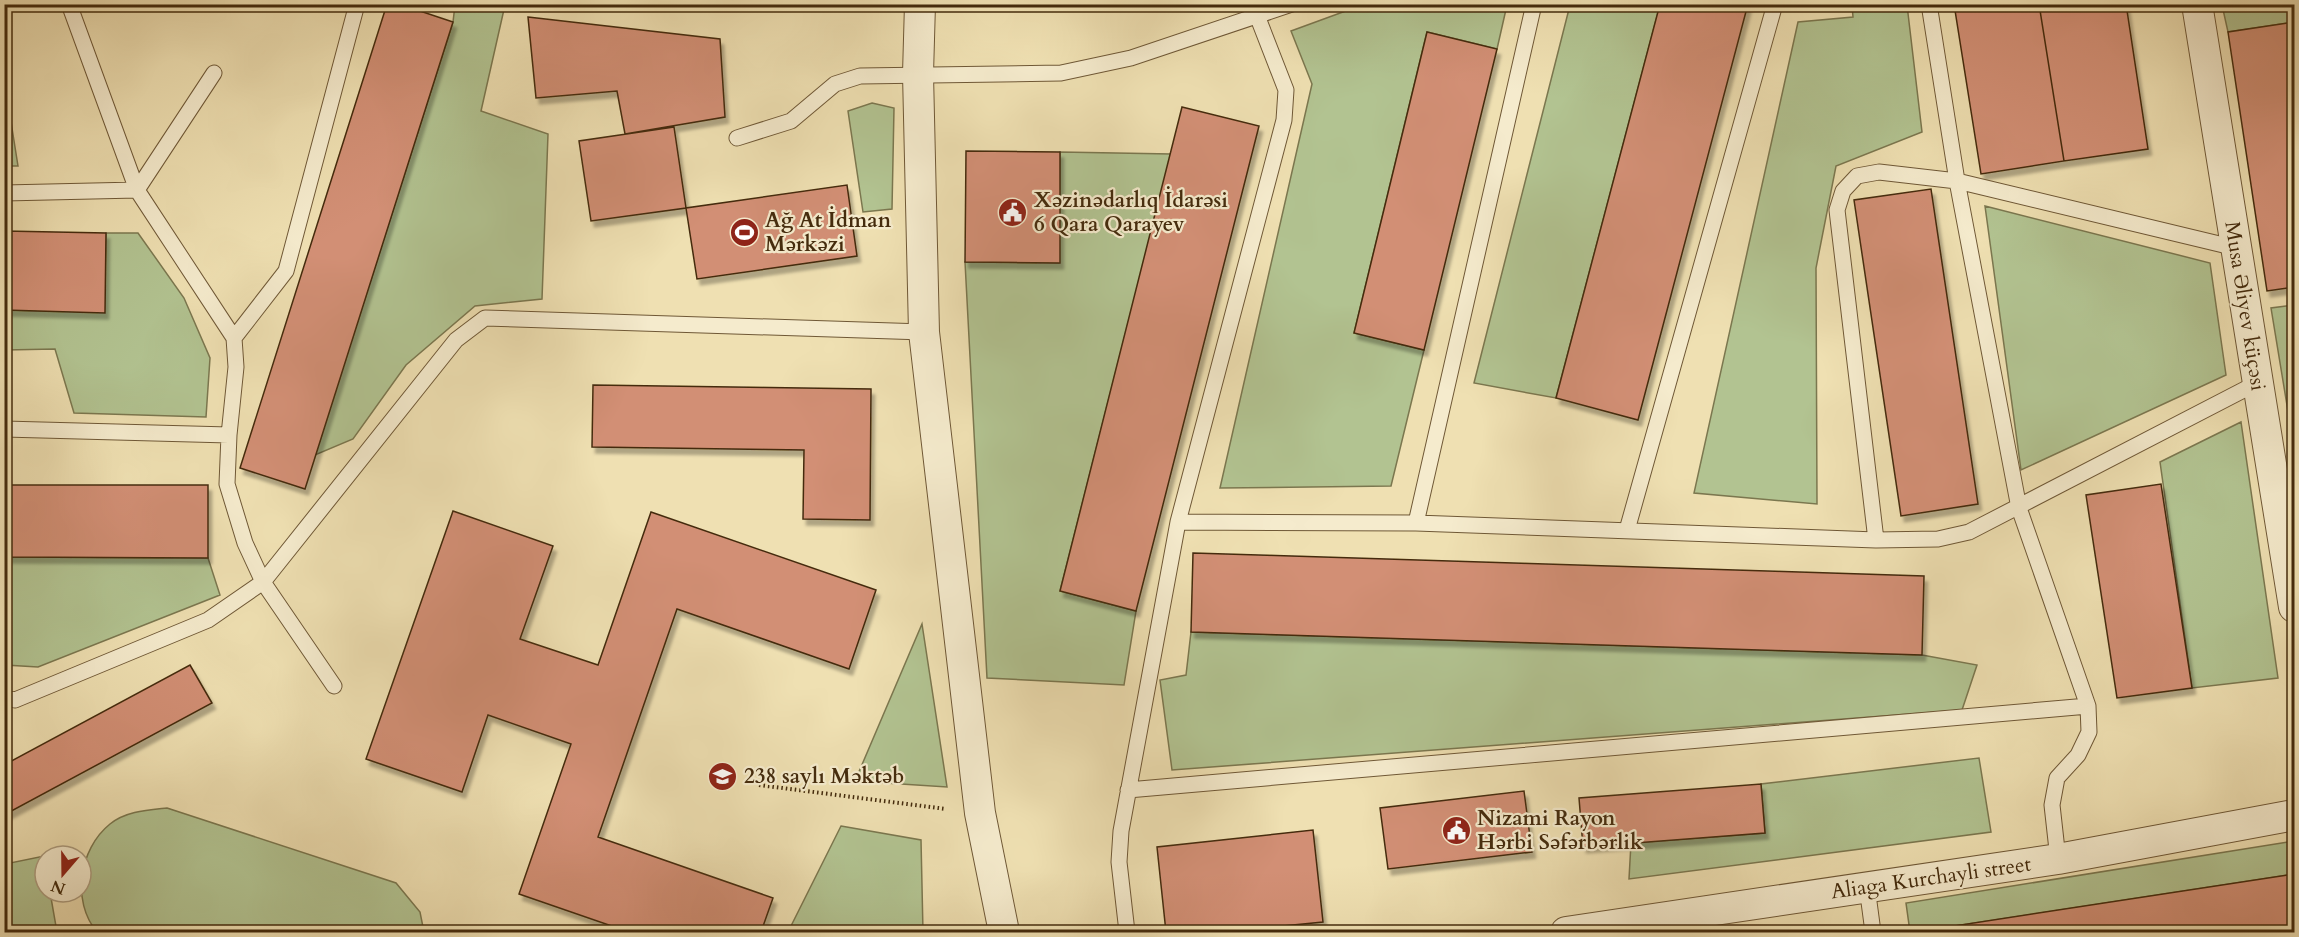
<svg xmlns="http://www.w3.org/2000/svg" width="2299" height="937" font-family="Cardo,serif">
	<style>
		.green { fill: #b2c391; stroke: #7b774f; stroke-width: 1.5 }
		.building { fill: #d28f74; stroke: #442b0d; stroke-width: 1.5; filter: url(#shadow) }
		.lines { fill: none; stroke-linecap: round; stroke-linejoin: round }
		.lane-casing { stroke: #6f5836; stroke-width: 17 }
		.street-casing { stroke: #6f5836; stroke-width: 32 }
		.path { stroke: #442b0d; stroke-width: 4; stroke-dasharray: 1.5 3; stroke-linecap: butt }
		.lane { stroke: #f5ebcd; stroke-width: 15 }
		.street { stroke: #f5ebcd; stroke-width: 30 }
		.labels { text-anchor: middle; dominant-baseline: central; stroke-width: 4.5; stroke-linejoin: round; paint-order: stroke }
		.poi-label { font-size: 21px; font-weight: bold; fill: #442b0d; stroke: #f5ebcd; text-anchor: start }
		.street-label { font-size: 21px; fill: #442b0d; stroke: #f5ebcd }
	</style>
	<defs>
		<filter id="shadow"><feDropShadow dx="3.5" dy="6" stdDeviation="1.5" flood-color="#0004"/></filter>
	</defs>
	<rect width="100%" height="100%" fill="#efe0b2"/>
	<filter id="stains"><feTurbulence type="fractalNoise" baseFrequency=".00333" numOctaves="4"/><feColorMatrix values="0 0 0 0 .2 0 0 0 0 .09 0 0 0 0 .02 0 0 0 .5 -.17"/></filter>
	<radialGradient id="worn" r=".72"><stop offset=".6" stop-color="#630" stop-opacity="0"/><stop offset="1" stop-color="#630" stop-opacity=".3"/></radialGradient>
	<path class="green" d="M455 5H505L481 111 548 134 542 299 475 306 406 365 353 439 315 455 453 22Z
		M1362 5H1507L1497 49 1427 32 1354 333 1424 350 1391 486 1220 488 1312 84 1291 31Z
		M1570 5H1660L1556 398 1474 383Z
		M1852 5H1907L1922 132 1836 166 1816 268 1817 504 1694 493 1798 22 1853 17Z
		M2222 5H2294V22L2228 32Z
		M5 84 18 166H5Z
		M872 103 894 108 892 209 863 212 848 111Z
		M1060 152 1171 154 1060 591 1136 611 1124 685 987 678 965 262 1059 263Z
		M1985 206 2210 263 2226 375 2021 470Z
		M106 233H138L184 298 210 358 206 417 74 413 55 349 5 350V310L104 312Z
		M2294 305V448L2271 308Z
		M2241 422 2278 678 2192 688 2160 462Z
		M5 557 208 558 220 595 38 667 5 665Z
		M922 624 947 787 855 781Z
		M1191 632 1922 655 1977 665 1962 710 1172 770 1160 680 1186 675Z
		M1979 758 1991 832 1629 879 1631 843 1765 833 1761 784Z
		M167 808 396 883 420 912 424 932H97C71 901 79 849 110 824 126 811 148 810 167 808Z
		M841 826 921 840 923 932H788Z
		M2294 841V874L1942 928V932H1910L1906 903Z
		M54 854 53 856H45V892H50L57 932H5V864Z"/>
	<path class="building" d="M387 4H399L453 22 305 489 240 468Z
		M1660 4H1748L1638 420 1556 398Z
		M1954 4H2039L2064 161 1981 174Z
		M2039 4H2126L2148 149 2064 161Z
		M528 17 720 39 725 117 625 134 617 91 536 98Z
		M2294 22V287L2267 291 2228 32Z
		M1427 32 1497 49 1424 350 1354 333Z
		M1182 107 1259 126 1136 611 1060 591Z
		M674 127 686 208 591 221 579 141Z
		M966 151 1060 152V263L965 262Z
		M847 185 857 256 697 279 686 208Z
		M1931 189 1978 504 1901 516 1854 200Z
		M4 231 106 233 105 313 4 310Z
		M593 385 871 389 870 520 803 519 804 450 592 447Z
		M2161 484 2192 688 2117 698 2086 495Z
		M4 485H208V558L4 557Z
		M453 511 553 546 520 639 598 665 651 512 876 590 849 669 677 609 598 837 773 898 761 932H629L519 894 571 744 488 715 462 792 366 759Z
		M1193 553 1924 576 1922 655 1191 632Z
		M190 665 212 703 4 815V765Z
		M1761 784 1765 833 1583 847 1579 798Z
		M1524 791 1532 852 1388 869 1380 808Z
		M1313 830 1323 922 1224 932H1166L1157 847Z
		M2294 874V932H1942L1941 928Z"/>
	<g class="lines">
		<defs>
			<path id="lane" d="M69 4 137 190 234 338 236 367 229 435 227 484 245 543 263 582 334 686
				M737 138 791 121 835 84 860 76 1061 73 1131 58 1292 4
				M4 193 137 190 214 73
				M234 338 286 271 357 4
				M4 429 229 435
				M1178 522 1416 523 1876 540 1938 539 1969 532 2257 383
				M1416 523 1534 4
				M1627 530 1775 4
				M1876 540 1837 210 1843 191 1857 176 1879 172 1957 181 2236 248
				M4 698 15 700 208 620 263 582 456 340 485 318 924 332
				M1128 790 2088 706 2019 508 1957 181 1929 4
				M2058 859 2052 805 2057 778 2078 755 2089 732 2088 706
				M1867 887 1873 932
				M1127 932 1119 862 1121 831 1178 522 1284 120 1286 90 1258 18"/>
			<path id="street" d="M920 4 918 74 924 332 980 813 1004 932
				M2197 4 2294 607
				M1566 932 2058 859 2294 815"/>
		</defs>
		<use href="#lane" class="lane-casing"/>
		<use href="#street" class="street-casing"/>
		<path class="path" d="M759 785 946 809"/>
		<use href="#lane" class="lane"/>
		<use href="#street" class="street"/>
	</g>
	<defs>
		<symbol id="civic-disc" viewBox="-11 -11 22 22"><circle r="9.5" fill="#8f2418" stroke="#f5ebcd"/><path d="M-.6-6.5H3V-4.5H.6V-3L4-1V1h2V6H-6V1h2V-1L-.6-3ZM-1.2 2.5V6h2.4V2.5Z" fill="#fff"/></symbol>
		<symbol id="stadium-disc" viewBox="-11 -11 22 22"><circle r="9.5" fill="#8f2418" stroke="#f5ebcd"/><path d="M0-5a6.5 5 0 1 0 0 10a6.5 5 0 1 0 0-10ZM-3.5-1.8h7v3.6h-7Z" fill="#fff"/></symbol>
		<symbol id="school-disc" viewBox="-11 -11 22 22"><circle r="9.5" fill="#8f2418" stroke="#f5ebcd"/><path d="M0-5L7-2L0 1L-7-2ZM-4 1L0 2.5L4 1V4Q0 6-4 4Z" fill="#fff"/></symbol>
	</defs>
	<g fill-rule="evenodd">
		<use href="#civic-disc" x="996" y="196" width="33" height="33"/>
		<use href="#stadium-disc" x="728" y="216" width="33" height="33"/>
		<use href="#school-disc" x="706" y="760" width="33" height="33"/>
		<use href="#civic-disc" x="1440" y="814" width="33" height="33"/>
	</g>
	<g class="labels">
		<g class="poi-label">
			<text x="1034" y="200">Xəzinədarlıq İdarəsi<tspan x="1034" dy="24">6 Qara Qarayev</tspan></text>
			<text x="765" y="220">Ağ At İdman<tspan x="765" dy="24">Mərkəzi</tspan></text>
			<text x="744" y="776">238 saylı Məktəb</text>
			<text x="1477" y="818">Nizami Rayon<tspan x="1477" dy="24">Hərbi Səfərbərlik</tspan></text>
		</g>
		<g class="street-label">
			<text transform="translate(2245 306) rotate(81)">Musa Əliyev küçəsi</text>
			<text transform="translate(1931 878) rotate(-8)">Aliaga Kurchayli street</text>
		</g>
	</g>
	<rect width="2299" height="937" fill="none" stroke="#efe0b2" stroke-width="24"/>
	<rect x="6" y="6" width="2287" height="925" fill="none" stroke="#442b0d" stroke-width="3"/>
	<rect x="12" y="12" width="2275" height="913" fill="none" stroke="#442b0d" stroke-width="1.5"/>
	<g transform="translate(63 874) rotate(200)"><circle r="28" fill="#f5ebcd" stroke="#ae9e80" stroke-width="1.5"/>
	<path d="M0-4.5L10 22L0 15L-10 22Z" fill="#8f2418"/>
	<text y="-9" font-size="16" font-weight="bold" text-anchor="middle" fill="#442b0d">N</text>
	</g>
	<rect width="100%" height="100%" filter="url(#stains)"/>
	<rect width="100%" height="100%" fill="url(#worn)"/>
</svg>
